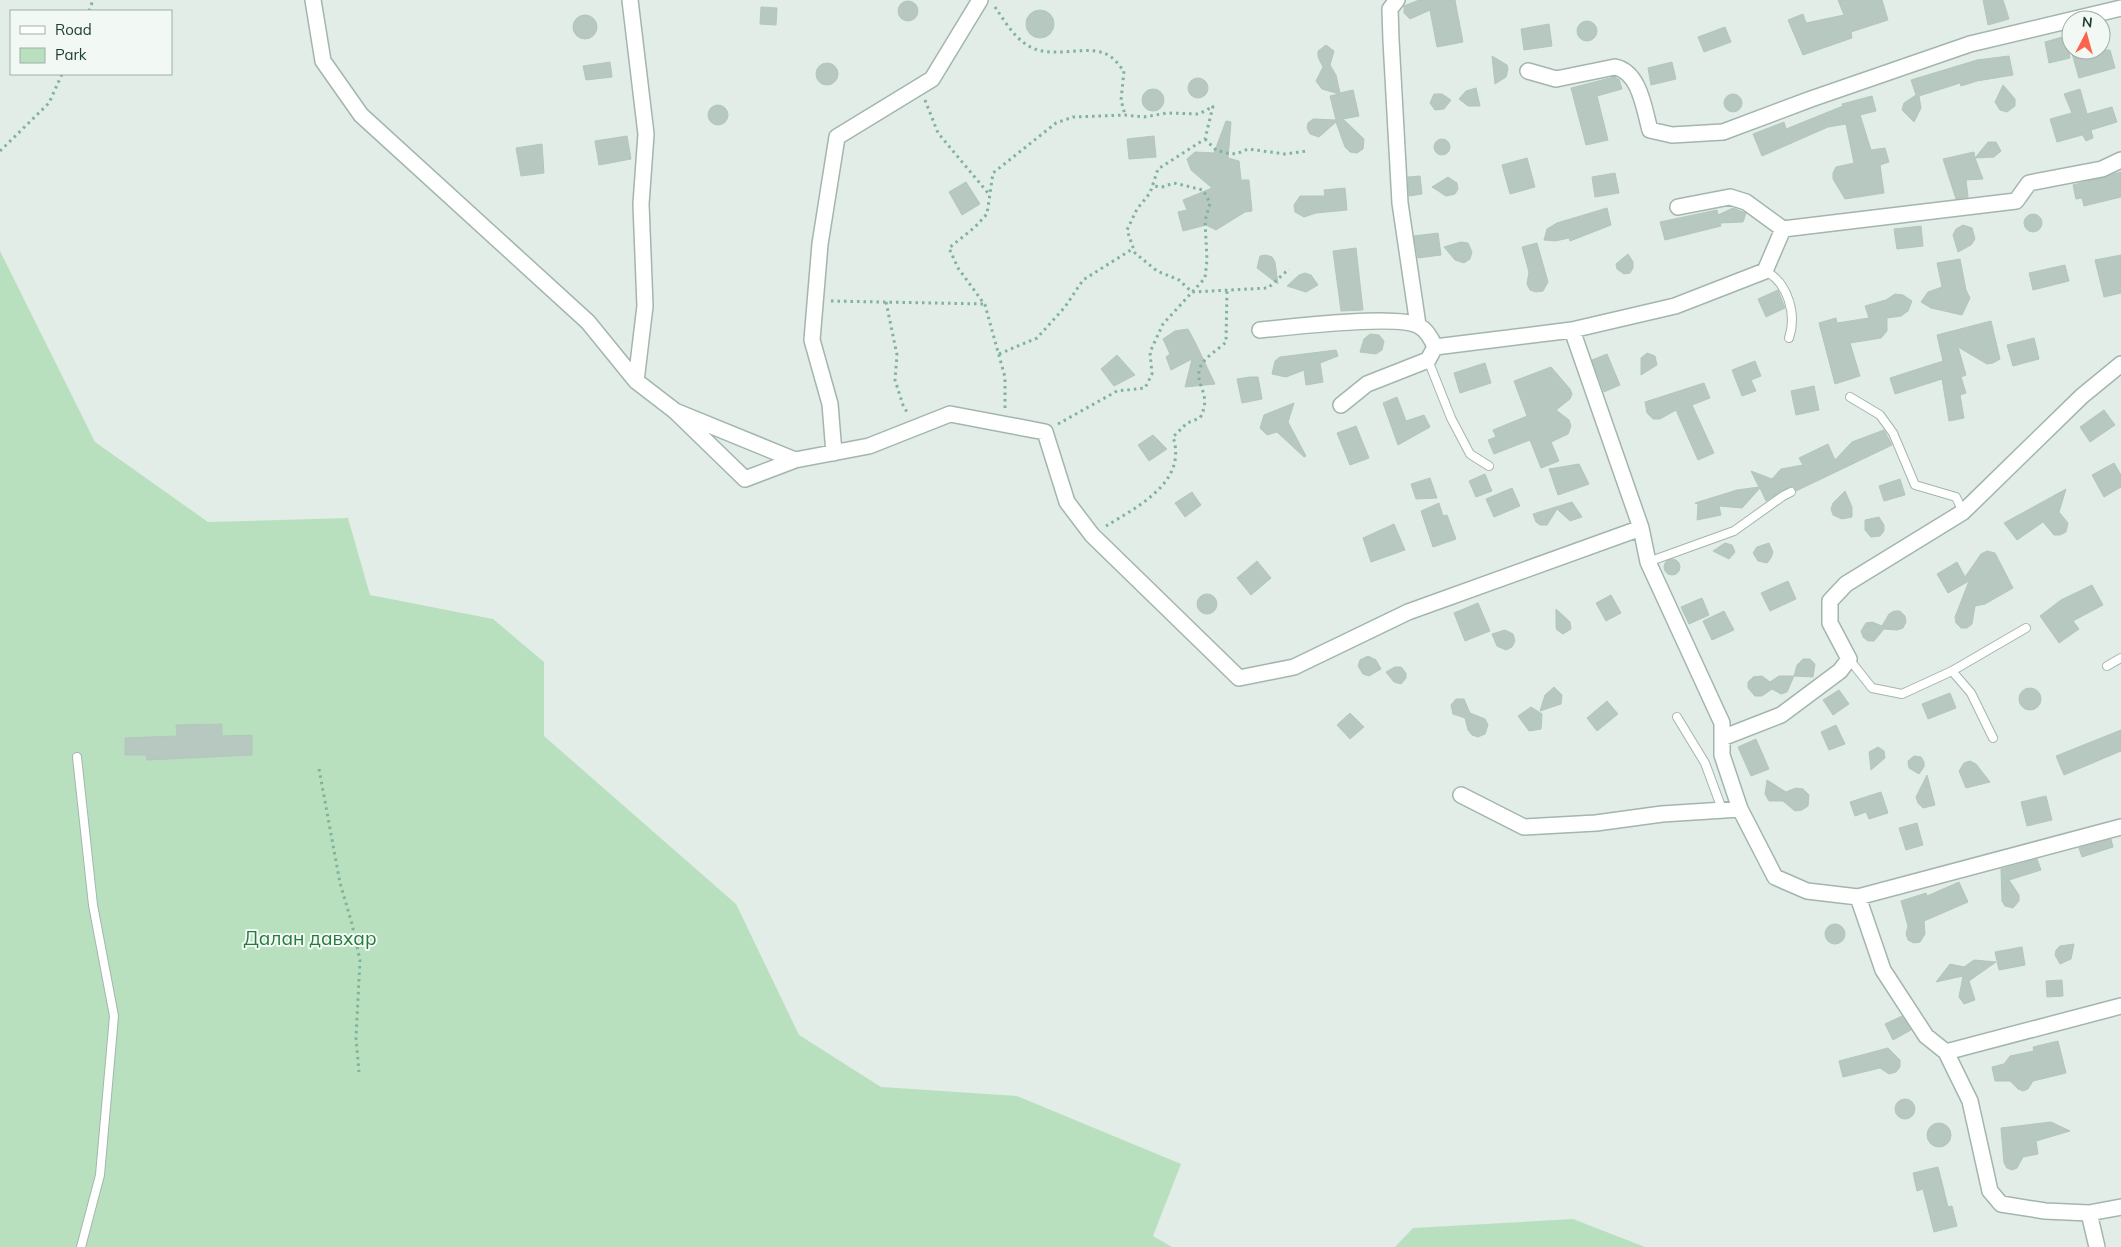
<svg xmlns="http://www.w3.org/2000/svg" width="2121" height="1247" font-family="Mulish,sans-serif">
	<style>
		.green { fill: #b9e0be }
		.building { fill: #b6c8bf; stroke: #b3c7bc }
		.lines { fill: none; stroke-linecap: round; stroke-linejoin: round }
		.service-casing { stroke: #a3b6ad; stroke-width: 10 }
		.minor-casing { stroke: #a3b6ad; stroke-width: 18 }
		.path { stroke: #7fb39c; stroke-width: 3; stroke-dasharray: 2.5 4; stroke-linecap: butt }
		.service { stroke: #fff; stroke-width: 8 }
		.minor { stroke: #fff; stroke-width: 15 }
		.labels { text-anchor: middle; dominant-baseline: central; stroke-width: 4; stroke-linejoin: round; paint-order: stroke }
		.park-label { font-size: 19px; fill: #277a3c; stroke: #f2f9f5 }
	</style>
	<rect width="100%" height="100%" fill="#e1ede6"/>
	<path class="green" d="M0 251 95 442 208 522 348 518 370 595 493 619 544 662V736L736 904 799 1035 881 1087 1017 1096 1181 1164 1153 1236 1172 1247H0Z
		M1573 1219 1645 1247H1395L1413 1228Z"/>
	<path class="building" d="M1419 0H1455L1463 42 1437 47 1430 10 1410 19 1404 13V6Z
		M1838 0H1882L1888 20 1851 32 1852 38 1803 55 1788 20 1803 14 1806 23 1844 15Z
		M1983 0H2003L2009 19 1988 25Z
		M898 11a10 10 0 1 1 20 0a10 10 0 1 1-20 0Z
		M761 7 777 8 776 25 760 24Z
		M1026 24a14 14 0 1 1 28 0a14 14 0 1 1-28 0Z
		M573 27a12 12 0 1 1 24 0a12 12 0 1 1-24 0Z
		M1577 31a10 10 0 1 1 20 0a10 10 0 1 1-20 0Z
		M1549 24 1552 46 1524 50 1521 29Z
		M1725 27 1731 42 1704 52 1698 37Z
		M2066 36 2070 58 2049 63 2045 42Z
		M1326 45 1334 51 1330 65 1336 75 1340 93 1353 90 1359 116 1343 119 1364 139 1363 149 1357 153 1350 152 1345 147 1336 122 1319 137 1310 134 1307 128 1308 123 1313 119 1336 120 1330 96 1339 94 1322 89 1316 81 1323 67 1318 57V51Z
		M2071 50H2110L2115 68 2079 78Z
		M1492 56 1507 65 1508 69 1506 77 1495 84Z
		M2009 56 2013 75 1977 81 1961 86 1960 83 1919 96 1921 108 1914 122 1902 110 1904 103 1916 95 1911 80 1977 60Z
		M610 62 612 77 586 80 583 66Z
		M1672 62 1676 79 1651 85 1648 68Z
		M816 74a11 11 0 1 1 22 0a11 11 0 1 1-22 0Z
		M1614 77 1619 79 1622 89 1597 96 1608 140 1586 145 1571 88Z
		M1188 88a10 10 0 1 1 20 0a10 10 0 1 1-20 0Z
		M2003 85 2015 99V106L2007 112 2000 110 1995 102Z
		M1476 88 1480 106H1468L1459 99 1466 91Z
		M1142 100a11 11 0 1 1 22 0a11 11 0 1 1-22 0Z
		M2080 89 2087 114 2112 107 2117 122 2091 130 2093 138 2086 141 2081 132 2082 135 2057 142 2050 119 2072 113 2064 94Z
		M1434 94H1442L1451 100 1444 109 1435 110 1430 103Z
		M1724 103a9 9 0 1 1 18 0a9 9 0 1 1-18 0Z
		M1872 96 1876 111 1860 115 1871 150 1885 148 1889 162 1880 165 1884 193 1845 199 1833 179V173L1836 167 1854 163 1846 124 1828 127 1762 156 1753 134 1784 122 1786 129 1843 106 1842 104Z
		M708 115a10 10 0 1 1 20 0a10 10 0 1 1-20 0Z
		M1226 121 1231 122 1228 158 1239 161 1241 180H1249L1252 211 1245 212 1216 230 1206 225 1183 231 1178 212 1187 210 1183 200 1212 188 1191 170 1187 159 1195 152 1214 153Z
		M627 136 631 159 599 165 595 141Z
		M1154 136 1156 157 1129 159 1127 139Z
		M1434 147a8 8 0 1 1 16 0a8 8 0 1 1-16 0Z
		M1988 142H1996L2001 151 1994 157 1975 158 1983 179 1966 180 1968 197 1956 199 1943 159 1974 152 1975 158Z
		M542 144 544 173 521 176 516 148Z
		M1527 158 1535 187 1510 194 1502 165Z
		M2121 172V197L2084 206 2082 198 2076 199 2073 185Z
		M1615 173 1619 193 1595 197 1592 177Z
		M1420 176 1422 194 1409 196 1408 177Z
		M1448 177 1457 183 1458 189 1455 194 1446 196 1432 187Z
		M966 182 980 204 962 215 949 192Z
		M1345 188 1347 210 1316 213 1304 217 1295 212 1294 205 1300 196H1325L1324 190Z
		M1607 208 1611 225 1570 241 1569 238 1555 241 1544 240 1547 229 1557 223Z
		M1733 208 1746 213 1743 222 1720 223 1721 226 1665 240 1660 222 1717 210 1718 215Z
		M2024 223a9 9 0 1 1 18 0a9 9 0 1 1-18 0Z
		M1963 225 1972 228 1975 239 1971 245 1958 252 1953 235 1956 229Z
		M1921 226 1923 246 1897 249 1894 229Z
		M1438 233 1441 255 1418 258 1414 236Z
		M1461 242 1468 243 1472 252 1470 259 1464 263 1455 260 1444 247Z
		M1537 243 1548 282 1543 291 1536 292 1530 290 1527 284 1529 272 1522 247Z
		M1356 248 1363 310 1341 311 1333 251Z
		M1628 254 1633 262V268L1630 273 1624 274 1617 269 1616 264Z
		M1266 255 1272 257 1275 262 1278 284 1257 268 1260 256Z
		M2121 255V293L2104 297 2095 260Z
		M1960 259 1966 290 1970 298 1962 315 1931 308 1921 302 1928 292 1942 287 1937 263Z
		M2065 265 2069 281 2033 290 2029 273Z
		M1305 273 1311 275 1318 285 1306 292 1287 286 1299 275Z
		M1778 290 1785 308 1766 317 1758 299Z
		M1895 294 1903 295 1912 301 1908 311 1901 316 1887 318V331L1881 338 1850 343 1860 376 1835 384 1819 323 1836 318 1837 323 1869 318 1865 306 1886 300Z
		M1991 321 2000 359 1993 363 1987 364 1958 347 1966 375 1961 377 1966 393 1960 395 1964 418 1949 421 1942 379 1895 394 1890 378 1943 361 1937 335Z
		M1188 329 1196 344 1215 384 1185 387 1192 359 1171 370 1166 357 1170 354 1163 339 1175 331Z
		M1370 334 1379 335 1384 341 1382 350 1376 354 1360 352 1364 339Z
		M2034 338 2039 359 2013 366 2007 345Z
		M1336 350 1338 356 1320 363 1323 382 1306 385 1304 370 1286 377 1272 374 1275 361 1280 357Z
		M1647 353 1655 356 1657 365 1641 375V358Z
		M1607 354 1620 385 1604 392 1592 360Z
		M1117 355 1135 375 1114 386 1101 369Z
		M1755 361 1761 376 1751 380 1756 391 1742 396 1732 370Z
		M1485 363 1491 383 1460 393 1454 373Z
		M1551 367 1570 389 1572 394 1570 399 1556 410 1569 420 1571 426 1568 434 1551 442 1559 461 1541 468 1530 440 1494 454 1488 440 1496 437 1493 430 1527 416 1514 381Z
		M1250 377H1258L1262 399 1242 403 1237 379Z
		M1704 383 1710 398 1692 405 1714 453 1698 460 1676 410 1660 419H1653L1647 413 1645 402Z
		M1814 386 1819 410 1796 415 1791 391Z
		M1397 397 1406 421 1424 415 1430 427 1398 445 1383 403Z
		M1294 403 1288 422 1306 456 1304 457 1277 432 1267 435 1260 428 1264 415Z
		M2104 410 2115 425 2090 442 2080 427Z
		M1356 426 1369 458 1350 465 1337 433Z
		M1884 430 1892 445 1796 491 1794 487H1789L1766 501 1760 488 1742 508 1719 506 1721 515 1697 520 1698 504 1695 503 1737 490 1759 487 1751 471 1772 479 1781 469 1803 465 1799 458 1828 444 1835 460 1852 442Z
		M1153 435 1167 449 1149 461 1138 445Z
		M2114 463 2121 475V487L2104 497 2092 475Z
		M1579 464 1589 484 1558 495 1549 469Z
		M1485 474 1492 491 1476 497 1469 481Z
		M1430 478 1437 498 1416 499 1411 484Z
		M1900 479 1905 495 1884 501 1879 486Z
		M1512 488 1520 506 1494 517 1486 499Z
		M2066 489 2059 512 2068 523 2066 532 2060 535H2054L2043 522 2017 540 2004 523Z
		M1845 491 1852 507V517L1842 519 1833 515 1831 509 1833 503Z
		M1192 492 1201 505 1185 517 1175 503Z
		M1572 502 1582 517 1570 521 1557 509 1547 525H1540L1536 522 1533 514Z
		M1439 503 1443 516 1447 515 1456 539 1433 547 1421 511Z
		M1879 517 1884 525V531L1880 536 1871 537 1865 530V520Z
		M1394 524 1405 550 1371 562 1363 538Z
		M1725 543 1732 545 1735 552 1729 559 1713 551Z
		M1769 543 1773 552 1771 558 1767 563 1758 561 1753 553 1757 547Z
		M1987 551 1995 553 2013 588 1985 604 1975 606 1972 624 1967 628H1961L1956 623 1955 617 1969 581 1948 593 1937 574 1957 562 1965 577 1981 554Z
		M1664 567a8 8 0 1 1 16 0a8 8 0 1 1-16 0Z
		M1257 561 1271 578 1251 595 1237 578Z
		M1788 581 1796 599 1770 611 1761 593Z
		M2092 585 2103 605 2073 621 2079 629 2059 643 2040 616 2061 600Z
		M1197 604a10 10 0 1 1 20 0a10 10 0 1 1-20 0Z
		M1611 595 1621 613 1606 621 1596 603Z
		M1702 598 1709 615 1689 624 1681 607Z
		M1478 603 1490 631 1465 641 1454 613Z
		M1556 609 1570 622 1571 629 1563 634 1557 630 1556 627Z
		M1724 611 1734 630 1712 640 1703 621Z
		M1894 611H1900L1905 616 1906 622 1903 628 1897 630 1884 629 1874 641H1868L1863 637 1861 631 1866 623 1872 622 1882 626 1889 614Z
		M1505 630 1513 634 1515 641 1512 647 1506 650 1497 646 1492 634Z
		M1368 656 1376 660 1381 669 1369 676 1363 674 1358 666 1360 660Z
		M1803 659H1810L1815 664 1813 677 1794 676 1797 665Z
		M1395 667H1401L1406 673V678L1401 684 1394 682 1386 672Z
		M1762 676 1770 682 1779 676H1794L1787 692 1781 694 1772 689 1762 696H1755L1748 688V682L1753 677Z
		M1554 687 1562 695 1561 704 1540 711 1545 695Z
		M2019 699a11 11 0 1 1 22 0a11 11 0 1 1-22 0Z
		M1839 690 1849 704 1833 715 1823 700Z
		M1950 693 1956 708 1928 719 1922 704Z
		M1456 699H1464L1470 713 1485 719 1488 725 1485 734 1478 737 1472 735 1468 730 1465 718 1453 714 1451 705Z
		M1607 701 1618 714 1597 731 1587 718Z
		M1531 707 1542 714 1541 729 1529 731 1518 716Z
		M1350 713 1364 727 1350 739 1337 725Z
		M222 724V736L252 735V755L147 760 146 755H125V738L177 736 176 725Z
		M1836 725 1845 744 1829 750 1821 732Z
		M2121 730V751L2064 775 2056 756Z
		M1756 739 1769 769 1751 776 1738 747Z
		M1878 747 1884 751 1885 758 1871 770 1869 752Z
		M1914 756 1921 757 1924 762V767L1919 774 1909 768 1908 761Z
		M1970 761 1976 764 1990 782 1966 788 1959 771 1964 763Z
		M1927 775 1935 805 1923 808 1918 803 1916 797Z
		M1767 780 1786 792 1796 788 1803 789 1809 795 1808 806 1802 810 1795 811 1783 801H1769L1765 794Z
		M1881 792 1888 813 1869 819 1866 812 1855 816 1850 802Z
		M2046 796 2052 820 2027 826 2021 802Z
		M1917 823 1923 845 1906 850 1899 828Z
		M2111 839 2113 847 2082 857 2079 848Z
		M2037 859 2041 870 2009 880 2019 895V901L2013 908 2005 906 2002 901 2001 869Z
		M1959 882 1968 902 1924 921 1925 934 1920 942 1914 943 1908 940 1906 934 1908 926 1901 901 1926 893 1927 896Z
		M1825 934a10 10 0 1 1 20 0a10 10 0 1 1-20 0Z
		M2074 944 2071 959 2060 964 2055 955 2056 950 2060 946Z
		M2022 947 2025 965 1999 970 1995 952Z
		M1974 960 1996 962 1969 981 1975 1000 1964 1004 1959 997 1963 976 1936 982 1950 964 1964 967Z
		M2062 980 2063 996 2047 997 2046 981Z
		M1902 1016 1911 1030 1893 1040 1885 1024Z
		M2058 1041 2066 1073 2033 1081 2028 1089 2023 1091 2018 1089 2010 1081H1995L1992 1067 2004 1064 2010 1056 2034 1051 2033 1047Z
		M1888 1048 1900 1060V1067L1896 1072 1889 1074 1880 1068 1843 1077 1839 1061Z
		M1895 1109a10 10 0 1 1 20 0a10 10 0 1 1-20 0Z
		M2051 1122 2070 1131 2036 1141 2038 1154 2023 1157 2017 1168 2012 1170 2007 1168 2004 1163 2001 1128Z
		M1927 1135a12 12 0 1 1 24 0a12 12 0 1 1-24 0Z
		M1938 1167 1948 1207 1952 1206 1957 1226 1934 1232 1923 1189 1917 1191 1913 1173Z"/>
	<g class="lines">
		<defs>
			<path id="service" d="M1765 271C1788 282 1797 315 1789 338
				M1428 360 1451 418 1470 454 1489 466
				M1850 397 1880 415 1893 433 1915 485 1956 497 1963 512
				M1648 562 1734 531 1783 496 1791 492
				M1849 659 1872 688 1902 694 1952 671 2026 628
				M2107 666 2121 658
				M1952 671 1971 693 1993 738
				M1677 717 1705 763 1722 809
				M77 757 93 905 114 1016 100 1175 81 1247"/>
			<path id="minor" d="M313 0 323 61 361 115 588 322 636 381 675 411
				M630 0 646 134 641 204 645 306 636 381
				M1397 0 1390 9 1391 40 1400 203 1418 325
				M1528 71 1556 79 1615 67C1640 72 1644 109 1650 130L1672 135 1723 132 1811 99 1970 44 2121 8
				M1678 207 1730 197 1746 202 1783 229
				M1260 330C1289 327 1399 314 1419 326 1427 330 1432 340 1435 347L1572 330 1675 306 1765 271 1783 229 2016 201 2029 183 2102 169 2121 160
				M1572 330 1641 528 1648 562 1722 723V755L1740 809 1775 877 1807 891 1858 897 1883 970 1926 1036 1946 1052 1970 1101 1990 1191 2001 1204 2045 1211 2089 1213 2121 1207
				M1341 405 1367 384 1428 360 1435 347
				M834 453 830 404 812 340 820 244 837 137 932 79 980 0
				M795 460 745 479 675 411 795 460 869 446 950 414 1045 432 1067 502 1092 535 1239 678 1294 667 1408 612 1641 528
				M1722 738 1781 715 1840 671 1849 659 1830 623V601L1846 584 1963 512 2082 396 2121 364
				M1461 795 1524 827 1596 823 1662 814 1740 809
				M1858 897 2121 827
				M1946 1052 2121 1006
				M2089 1213 2097 1247"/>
		</defs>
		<use href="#service" class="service-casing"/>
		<use href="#minor" class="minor-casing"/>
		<path class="path" d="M995 7C1004 20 1013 36 1027 45 1053 62 1090 41 1111 57 1116 60 1120 67 1124 71L1121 100 1125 115
			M89 11 93 0
			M925 100 938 133 988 193
			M1213 106 1205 139 1158 169 1150 193 1137 209 1127 230 1135 253 1157 271 1179 280 1192 292 1268 288 1289 269
			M1205 139 1216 150 1227 153 1236 154 1248 149 1285 154 1307 151
			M0 151 49 103 62 74
			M831 301 985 304
			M886 302 897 355 895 380 903 405 908 414
			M999 354 1037 338 1065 307 1083 280 1134 248
			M1005 408V377L985 305 958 268 949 248 975 227 987 214 993 173 1056 123 1073 117 1125 115 1144 117 1167 113 1199 114 1214 106
			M1058 424 1117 391 1145 388 1152 374 1150 352 1163 324 1205 278 1207 260 1205 221 1210 203 1203 190 1174 183 1162 187 1152 186
			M1106 526C1137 507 1188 482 1173 437L1187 423 1200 418C1212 395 1197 389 1199 371 1201 359 1218 350 1226 342L1227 290
			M319 769 340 883 352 924 360 960 356 1038 359 1072"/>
		<use href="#service" class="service"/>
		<use href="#minor" class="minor"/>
	</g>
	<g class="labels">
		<g class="park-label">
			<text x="310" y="938">Далан давхар</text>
		</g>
	</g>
	<rect x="10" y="10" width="162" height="65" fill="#f2f9f5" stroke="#9eafa7"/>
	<rect x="20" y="26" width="25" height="8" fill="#ffffff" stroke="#9eafa7"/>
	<text x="55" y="35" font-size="15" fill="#204033">Road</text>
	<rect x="20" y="48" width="25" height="15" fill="#b9e0be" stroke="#9eafa7"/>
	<text x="55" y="60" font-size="15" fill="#204033">Park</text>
	<g transform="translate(2086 35) rotate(6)"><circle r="24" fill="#f2f9f5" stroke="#9eafa7"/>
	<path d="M0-4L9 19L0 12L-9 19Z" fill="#fd6450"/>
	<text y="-8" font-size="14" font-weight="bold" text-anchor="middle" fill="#204033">N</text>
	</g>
</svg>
